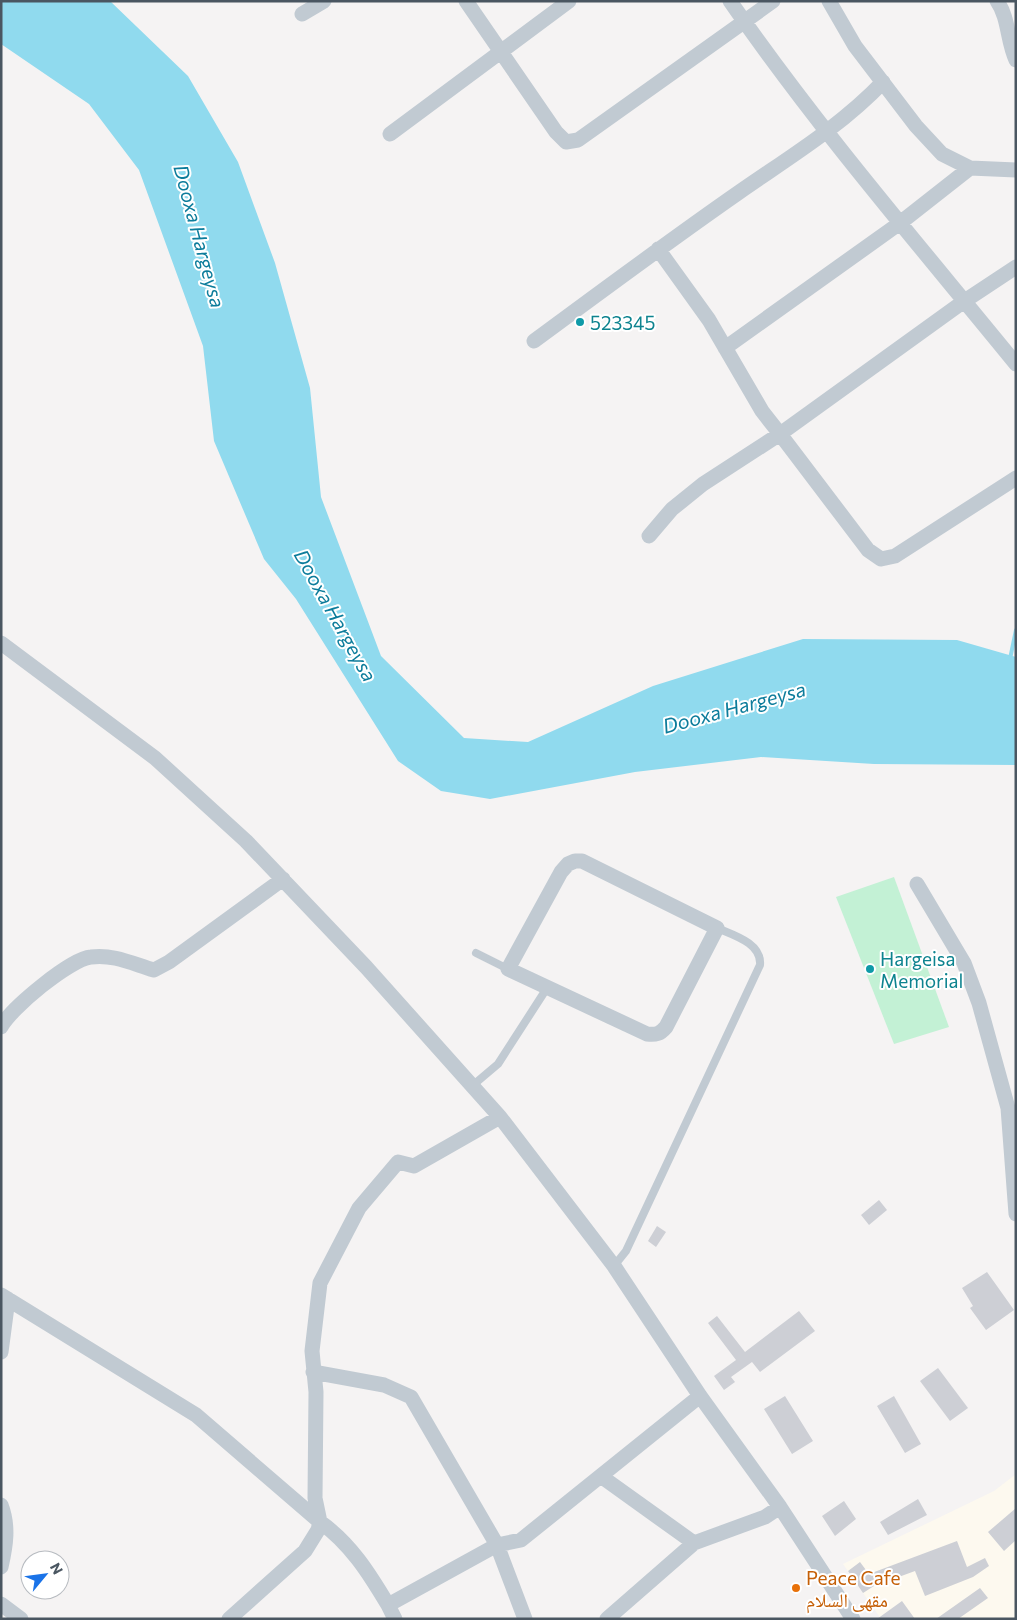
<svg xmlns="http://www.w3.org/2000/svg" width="1017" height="1620" font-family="Commissioner,'Noto Naskh Arabic',sans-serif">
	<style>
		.commercial { fill: #fdf9ef }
		.green { fill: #c3f1d5 }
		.water { fill: #90daee }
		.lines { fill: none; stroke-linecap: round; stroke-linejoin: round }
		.stream { stroke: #90daee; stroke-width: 4 }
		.building { fill: #cdcfd5 }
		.lane { stroke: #c1cad2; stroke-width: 8 }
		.street { stroke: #c1cad2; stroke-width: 15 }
		.culture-dot { fill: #0f9aa8; stroke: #fff; stroke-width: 2 }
		.food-dot { fill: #e8710a; stroke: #fff; stroke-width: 2 }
		.labels { text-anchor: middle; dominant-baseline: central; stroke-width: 4; stroke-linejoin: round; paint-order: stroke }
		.culture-label { font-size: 19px; fill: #0d838f; stroke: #fff; text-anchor: start }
		.food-label { font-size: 19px; fill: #c56008; stroke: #fff; text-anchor: start }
		.water-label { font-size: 20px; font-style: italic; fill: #0c7c9b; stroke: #fff }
	</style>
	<rect width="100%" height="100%" fill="#f5f3f3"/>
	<path class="commercial" d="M1016 1474V1619H881L843 1564 994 1491Z"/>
	<path class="green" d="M894 877 949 1027 894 1044 836 897Z"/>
	<path class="water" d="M1 1H110L188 76 238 162 275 263 310 388 321 497 381 656 464 738 528 742 653 686 803 639 957 640 1016 657V765L874 764 761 757 635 772 490 799 441 791 398 761 296 599 264 559 214 441 203 346 139 170 89 104 1 44Z"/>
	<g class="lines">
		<path class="stream" d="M1010 659 1016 630"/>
	</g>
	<path class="building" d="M879 1200 887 1210 869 1225 861 1215Z
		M657 1226 666 1232 656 1247 648 1241Z
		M987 1272 1014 1310 986 1330 970 1308 973 1306 962 1288Z
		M799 1311 815 1331 760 1372 752 1362 731 1377 735 1382 724 1390 714 1376 736 1360 708 1323 717 1316 745 1352Z
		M938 1368 968 1408 950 1421 920 1381Z
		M785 1396 813 1441 792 1454 764 1409Z
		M894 1396 921 1444 905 1453 877 1406Z
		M918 1499 927 1515 888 1535 880 1522Z
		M844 1501 856 1519 835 1536 822 1516Z
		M1016 1508V1540L1004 1551 988 1532Z
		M957 1541 967 1567 985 1558 989 1566 973 1577 925 1596 915 1571 874 1586 863 1593 848 1571 860 1562 869 1574Z
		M980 1588 988 1598 958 1619H936Z
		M902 1601 915 1619H877Z"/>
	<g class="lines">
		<path class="lane" d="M476 953 508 969
			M472 1086 498 1064 547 988
			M614 1266 626 1251 760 965C762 943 733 935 717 928"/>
		<path class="street" d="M466 1 556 132 566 142 578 140 773 1
			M730 1C818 128 919 245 1016 364
			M829 1 855 46 916 126 942 154 970 168 1016 170
			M997 1C1009 18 1007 41 1016 60
			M302 14 324 1
			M390 134 569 1
			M658 249 709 320 762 411 780 434 963 302 1016 267
			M534 341C602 291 669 241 738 193 788 158 840 127 883 82
			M725 348 900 223 970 168
			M649 536 672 509 703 484 780 434 868 550 881 559 895 556 1016 478
			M1 643 155 758 246 841 366 967 500 1117 614 1266 700 1396 780 1507 853 1619
			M575 861H582L717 928 666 1027C660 1034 656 1035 647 1034L508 969 561 872 568 864Z
			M917 884 964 963 979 1003 1008 1108 1016 1214
			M1 1027C10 1009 70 959 91 957 114 954 133 964 154 970L169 962 283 879
			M500 1117 414 1166 398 1162 359 1208 320 1283 312 1351 316 1392 315 1498 320 1522C350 1543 369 1573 388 1605L497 1545 521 1540 700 1396
			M1 1295 196 1415 320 1522 318 1530 305 1551 229 1619
			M1 1352 8 1299
			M313 1372 384 1385 411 1397 497 1545 525 1619
			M602 1477 694 1543
			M1 1505C9 1526 6 1545 1 1567
			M1 1604 21 1619
			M388 1605 395 1619
			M607 1619 694 1543 765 1517 780 1507"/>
	</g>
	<g class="culture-dot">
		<circle cx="580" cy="322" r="5"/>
		<circle cx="870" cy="969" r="5"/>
	</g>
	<circle class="food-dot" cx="796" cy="1588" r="5"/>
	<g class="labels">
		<g class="culture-label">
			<text x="590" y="322">523345</text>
			<text x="880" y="958">Hargeisa<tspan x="880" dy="22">Memorial</tspan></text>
		</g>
		<g class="food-label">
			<text x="806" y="1577">Peace Cafe<tspan x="806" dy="22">مقهى السلام</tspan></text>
		</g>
		<g class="water-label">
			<text transform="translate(200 236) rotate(75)">Dooxa Hargeysa</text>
			<text transform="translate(336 615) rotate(61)">Dooxa Hargeysa</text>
			<text transform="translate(734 707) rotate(-15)">Dooxa Hargeysa</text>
		</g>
	</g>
	<rect width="1017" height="1620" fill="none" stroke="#4a5661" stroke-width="5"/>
	<g transform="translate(45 1575) rotate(61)"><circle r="24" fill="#ffffff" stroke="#b7bbc0"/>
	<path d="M0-4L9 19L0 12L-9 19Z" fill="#1a73e8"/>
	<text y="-8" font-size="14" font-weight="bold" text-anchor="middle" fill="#4a5661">N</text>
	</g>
</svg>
